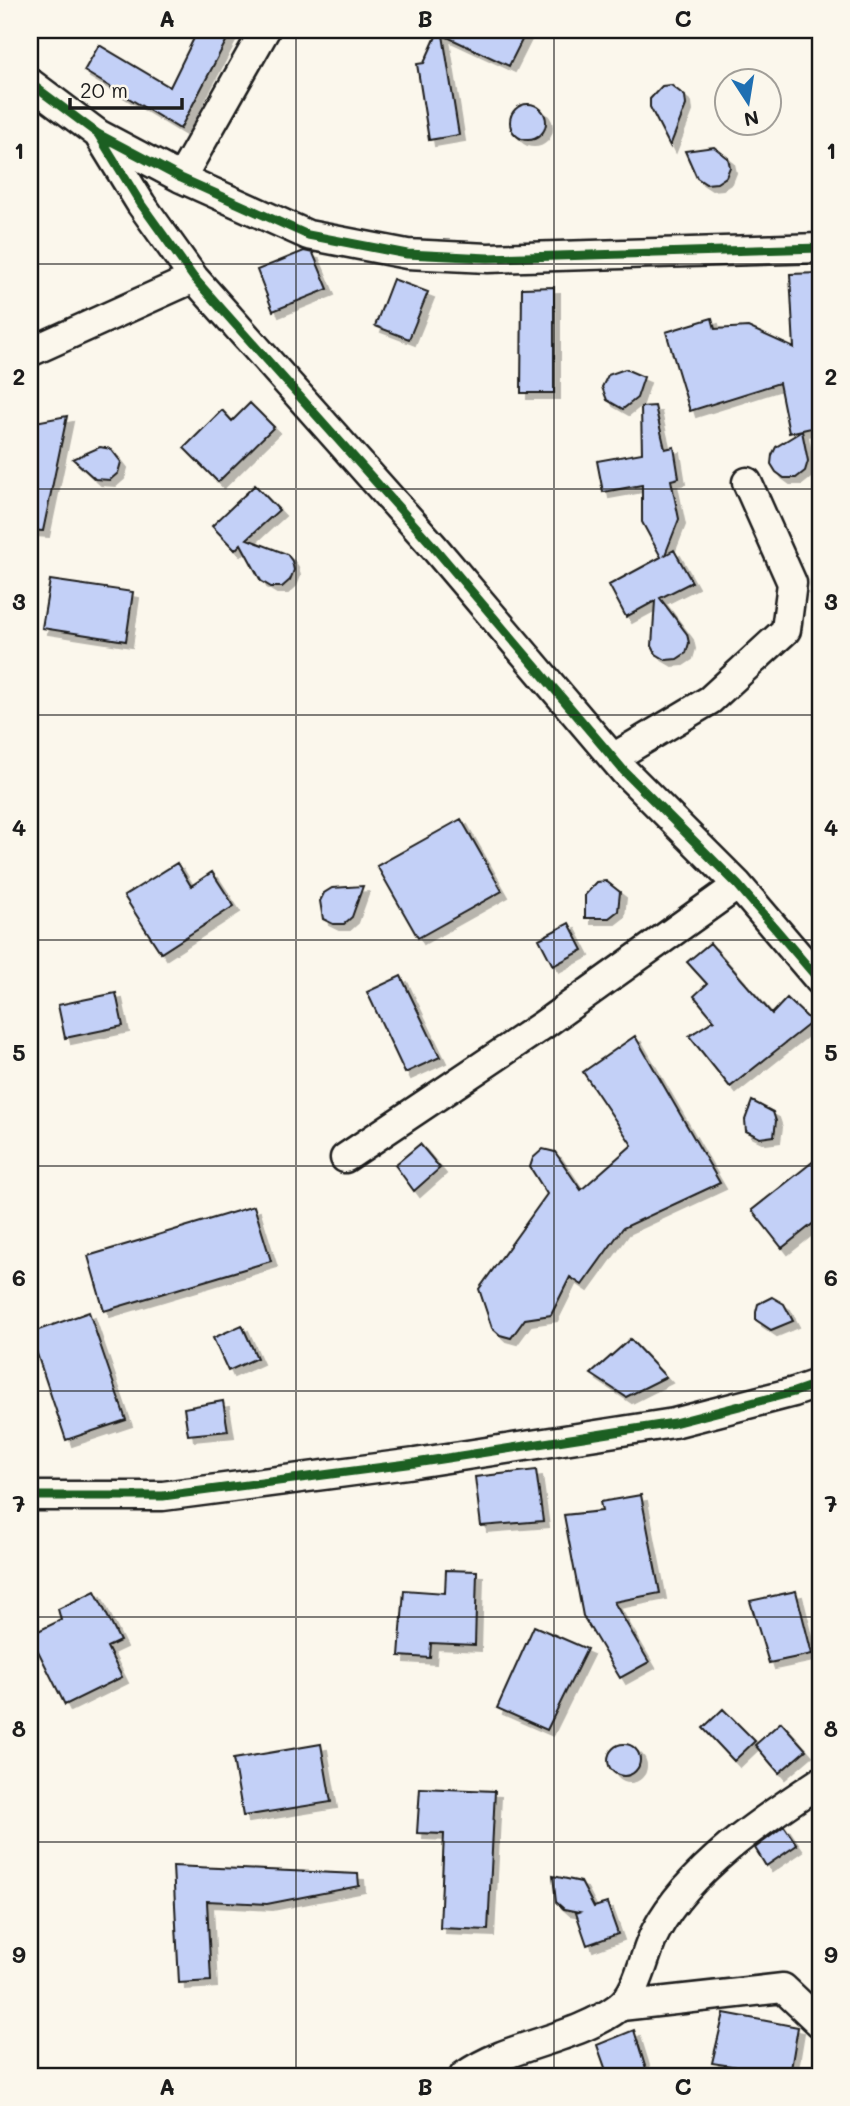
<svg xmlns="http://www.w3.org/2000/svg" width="850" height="2106" font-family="Mali,sans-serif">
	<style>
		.building { fill: #c3d0f7; stroke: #1c1c1c; stroke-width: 2; filter: url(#shadow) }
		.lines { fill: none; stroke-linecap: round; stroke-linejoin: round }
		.street-casing { stroke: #1c1c1c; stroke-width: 33 }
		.street { stroke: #fbf7ec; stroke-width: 28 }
		.cycleway-casing { stroke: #fbf7ec; stroke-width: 13 }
		.cycleway { stroke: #1b5e20; stroke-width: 9 }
		.grid { fill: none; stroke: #1c1c1c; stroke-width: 2; stroke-opacity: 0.55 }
		.neatline { fill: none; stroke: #1c1c1c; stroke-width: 2.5 }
		.grid-label { font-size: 23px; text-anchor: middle; font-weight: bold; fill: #1c1c1c }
	</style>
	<defs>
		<filter id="shadow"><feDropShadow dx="6" dy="6" stdDeviation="0" flood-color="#0004"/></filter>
	</defs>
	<rect width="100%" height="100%" fill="#fbf7ec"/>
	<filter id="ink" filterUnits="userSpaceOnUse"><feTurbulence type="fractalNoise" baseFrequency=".0143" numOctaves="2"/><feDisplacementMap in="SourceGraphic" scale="14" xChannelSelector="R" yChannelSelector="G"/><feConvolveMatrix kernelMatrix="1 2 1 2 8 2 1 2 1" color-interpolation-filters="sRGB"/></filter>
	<g filter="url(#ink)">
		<path class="building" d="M198 30H232L180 129 84 71 99 45 170 87Z
			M432 30H527L509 66 443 35 459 135 429 140 417 64 424 63 438 32Z
			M671 85 685 96 686 105 670 146 650 107V99L662 86Z
			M510 122a18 18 0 1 1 36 0a18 18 0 1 1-36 0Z
			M714 147 728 158 730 167 726 177 717 183 706 184 697 178 685 151Z
			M304 251 313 253 328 289 273 311 257 270Z
			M820 273V426L789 433 779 383 690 411 666 332 712 318 715 329 748 327 794 348 790 274Z
			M393 279 428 292 409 339 375 326Z
			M554 287V393H521L522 288Z
			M625 369 644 377 637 398 623 409 607 400 602 387 608 375Z
			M250 403 274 427 218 482 184 448 222 410 232 421Z
			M655 406 665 449 674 447 679 478 671 480 679 519 665 555 674 550 692 582 660 598 687 634 689 643 686 653 677 659 666 660 656 654 652 646 655 601 626 617 609 585 661 557 642 522V485L603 492 597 461 642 453 641 407Z
			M67 416 43 531 30 530V423Z
			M802 431 808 461 805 471 796 478H784L776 472 771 464 772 455 776 447Z
			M100 447 111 449 121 462 118 473 110 480 95 479 73 459Z
			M255 485 279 510 247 539 287 554 292 561 294 570 290 580 282 587H271L261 581 241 544 235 550 212 526Z
			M50 580 133 592 126 641 42 628Z
			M461 819 502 891 418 938 377 866Z
			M177 863 191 886 212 872 234 906 161 953 124 896Z
			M606 881 620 892 618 911 609 918H585V895L597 882Z
			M363 886 352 917 344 924H333L323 919 320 901 324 893 332 888Z
			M569 923 583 950 553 966 539 939Z
			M710 943 772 1014 787 998 812 1022 730 1087 689 1036 714 1020 694 996 707 984 687 962Z
			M401 976 440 1057 405 1073 367 992Z
			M116 993 123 1026 65 1038 58 1005Z
			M635 1036 720 1183 623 1228 582 1285 570 1277 551 1315 525 1319 511 1338 500 1335 492 1328 479 1289 547 1194 530 1167 533 1158 543 1149 555 1152 581 1190 632 1145 583 1072Z
			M752 1101 773 1112 776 1121 774 1136 760 1138 746 1131 745 1120Z
			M420 1144 440 1168 414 1191 395 1165Z
			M820 1156V1218L782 1248 752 1210Z
			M254 1206 271 1261 104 1311 88 1256Z
			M772 1297 784 1304 793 1321 771 1330 756 1320V1312L758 1304Z
			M89 1312 126 1420 66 1440 30 1333Z
			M242 1325 257 1358 228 1371 213 1338Z
			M630 1339 666 1377 626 1397 591 1374Z
			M223 1401 228 1431 188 1435 184 1408Z
			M536 1470 543 1521 481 1526 475 1477Z
			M641 1495 660 1593 614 1602 649 1662 620 1678 583 1616 564 1515 602 1511 600 1502Z
			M446 1570 477 1571 475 1645 431 1643 430 1658 399 1656 404 1590 445 1593Z
			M95 1591 120 1641 107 1647 122 1677 65 1705 30 1635 61 1620 58 1609Z
			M796 1591 812 1654 769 1663 750 1601Z
			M534 1626 587 1649 547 1730 497 1708Z
			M723 1709 755 1741 734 1761 703 1728Z
			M781 1722 806 1750 779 1773 755 1745Z
			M321 1744 331 1802 243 1816 233 1759Z
			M608 1760a16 16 0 1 1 32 0a16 16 0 1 1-32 0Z
			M420 1788 495 1791 488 1930 440 1928 444 1834 417 1833Z
			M784 1826 797 1845 766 1866 755 1848Z
			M173 1866 358 1874 359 1886 267 1904 207 1901 211 1981 179 1983Z
			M553 1876 581 1882 594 1907 607 1903 618 1934 587 1945 576 1913 579 1912 564 1909 556 1902Z
			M724 2013 798 2027 790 2075 712 2063Z
			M634 2030 648 2076H608L597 2045Z"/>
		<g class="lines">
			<defs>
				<path id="street" d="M30 83 98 134 181 178 308 235 407 254 488 258 820 248
					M98 134 141 204 194 278 433 546 624 771 738 885 820 981
					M181 178 265 30
					M30 352 194 278
					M613 758 710 700 786 630 792 583 747 482
					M345 1158 543 1025 738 885
					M30 1496H163L415 1463 674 1423 794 1392 820 1383
					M621 2006 783 1988 820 2023
					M464 2076C510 2043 574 2041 619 2007 640 1991 644 1952 656 1931 689 1869 762 1820 820 1782"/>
			</defs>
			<use href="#street" class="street-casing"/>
			<use href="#street" class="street"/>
			<defs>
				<path id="cycleway" d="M30 83 98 134 181 178 308 235 407 254 488 258 820 248
					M98 134 141 204 194 278 433 546 624 771 738 885 820 981
					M30 1496H163L415 1463 674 1423 794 1392 820 1383"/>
			</defs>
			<use href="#cycleway" class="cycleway-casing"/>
			<use href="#cycleway" class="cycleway"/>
		</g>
	</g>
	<path class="grid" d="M296 30V2076M554 30V2076M30 264H820M30 489H820M30 715H820M30 940H820M30 1166H820M30 1391H820M30 1617H820M30 1842H820"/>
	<rect width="850" height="2106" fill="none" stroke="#fbf7ec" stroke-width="77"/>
	<g transform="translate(748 102) rotate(168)"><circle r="33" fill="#fbf7ec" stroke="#a29f99" stroke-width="2"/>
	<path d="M0-5L12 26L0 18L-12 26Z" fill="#1f6fb2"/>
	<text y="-10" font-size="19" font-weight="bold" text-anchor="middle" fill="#1c1c1c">N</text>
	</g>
	<path d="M70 98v10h112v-10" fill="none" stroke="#1c1c1c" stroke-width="3.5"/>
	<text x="80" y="98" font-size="21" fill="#1c1c1c" stroke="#fbf7ec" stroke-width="5" paint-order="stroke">20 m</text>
	<rect x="38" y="38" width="774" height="2030" class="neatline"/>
	<g class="grid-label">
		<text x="167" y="27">A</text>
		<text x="425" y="27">B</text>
		<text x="683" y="27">C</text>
		<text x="19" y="159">1</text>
		<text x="831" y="159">1</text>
		<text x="19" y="385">2</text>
		<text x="831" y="385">2</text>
		<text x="19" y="610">3</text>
		<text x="831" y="610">3</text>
		<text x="19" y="836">4</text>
		<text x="831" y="836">4</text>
		<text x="19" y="1061">5</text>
		<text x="831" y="1061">5</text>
		<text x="19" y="1286">6</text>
		<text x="831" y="1286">6</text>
		<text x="19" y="1512">7</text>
		<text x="831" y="1512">7</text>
		<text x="19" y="1737">8</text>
		<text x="831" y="1737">8</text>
		<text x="19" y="1963">9</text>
		<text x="831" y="1963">9</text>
		<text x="167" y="2095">A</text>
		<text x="425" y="2095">B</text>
		<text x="683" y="2095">C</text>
	</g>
</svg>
